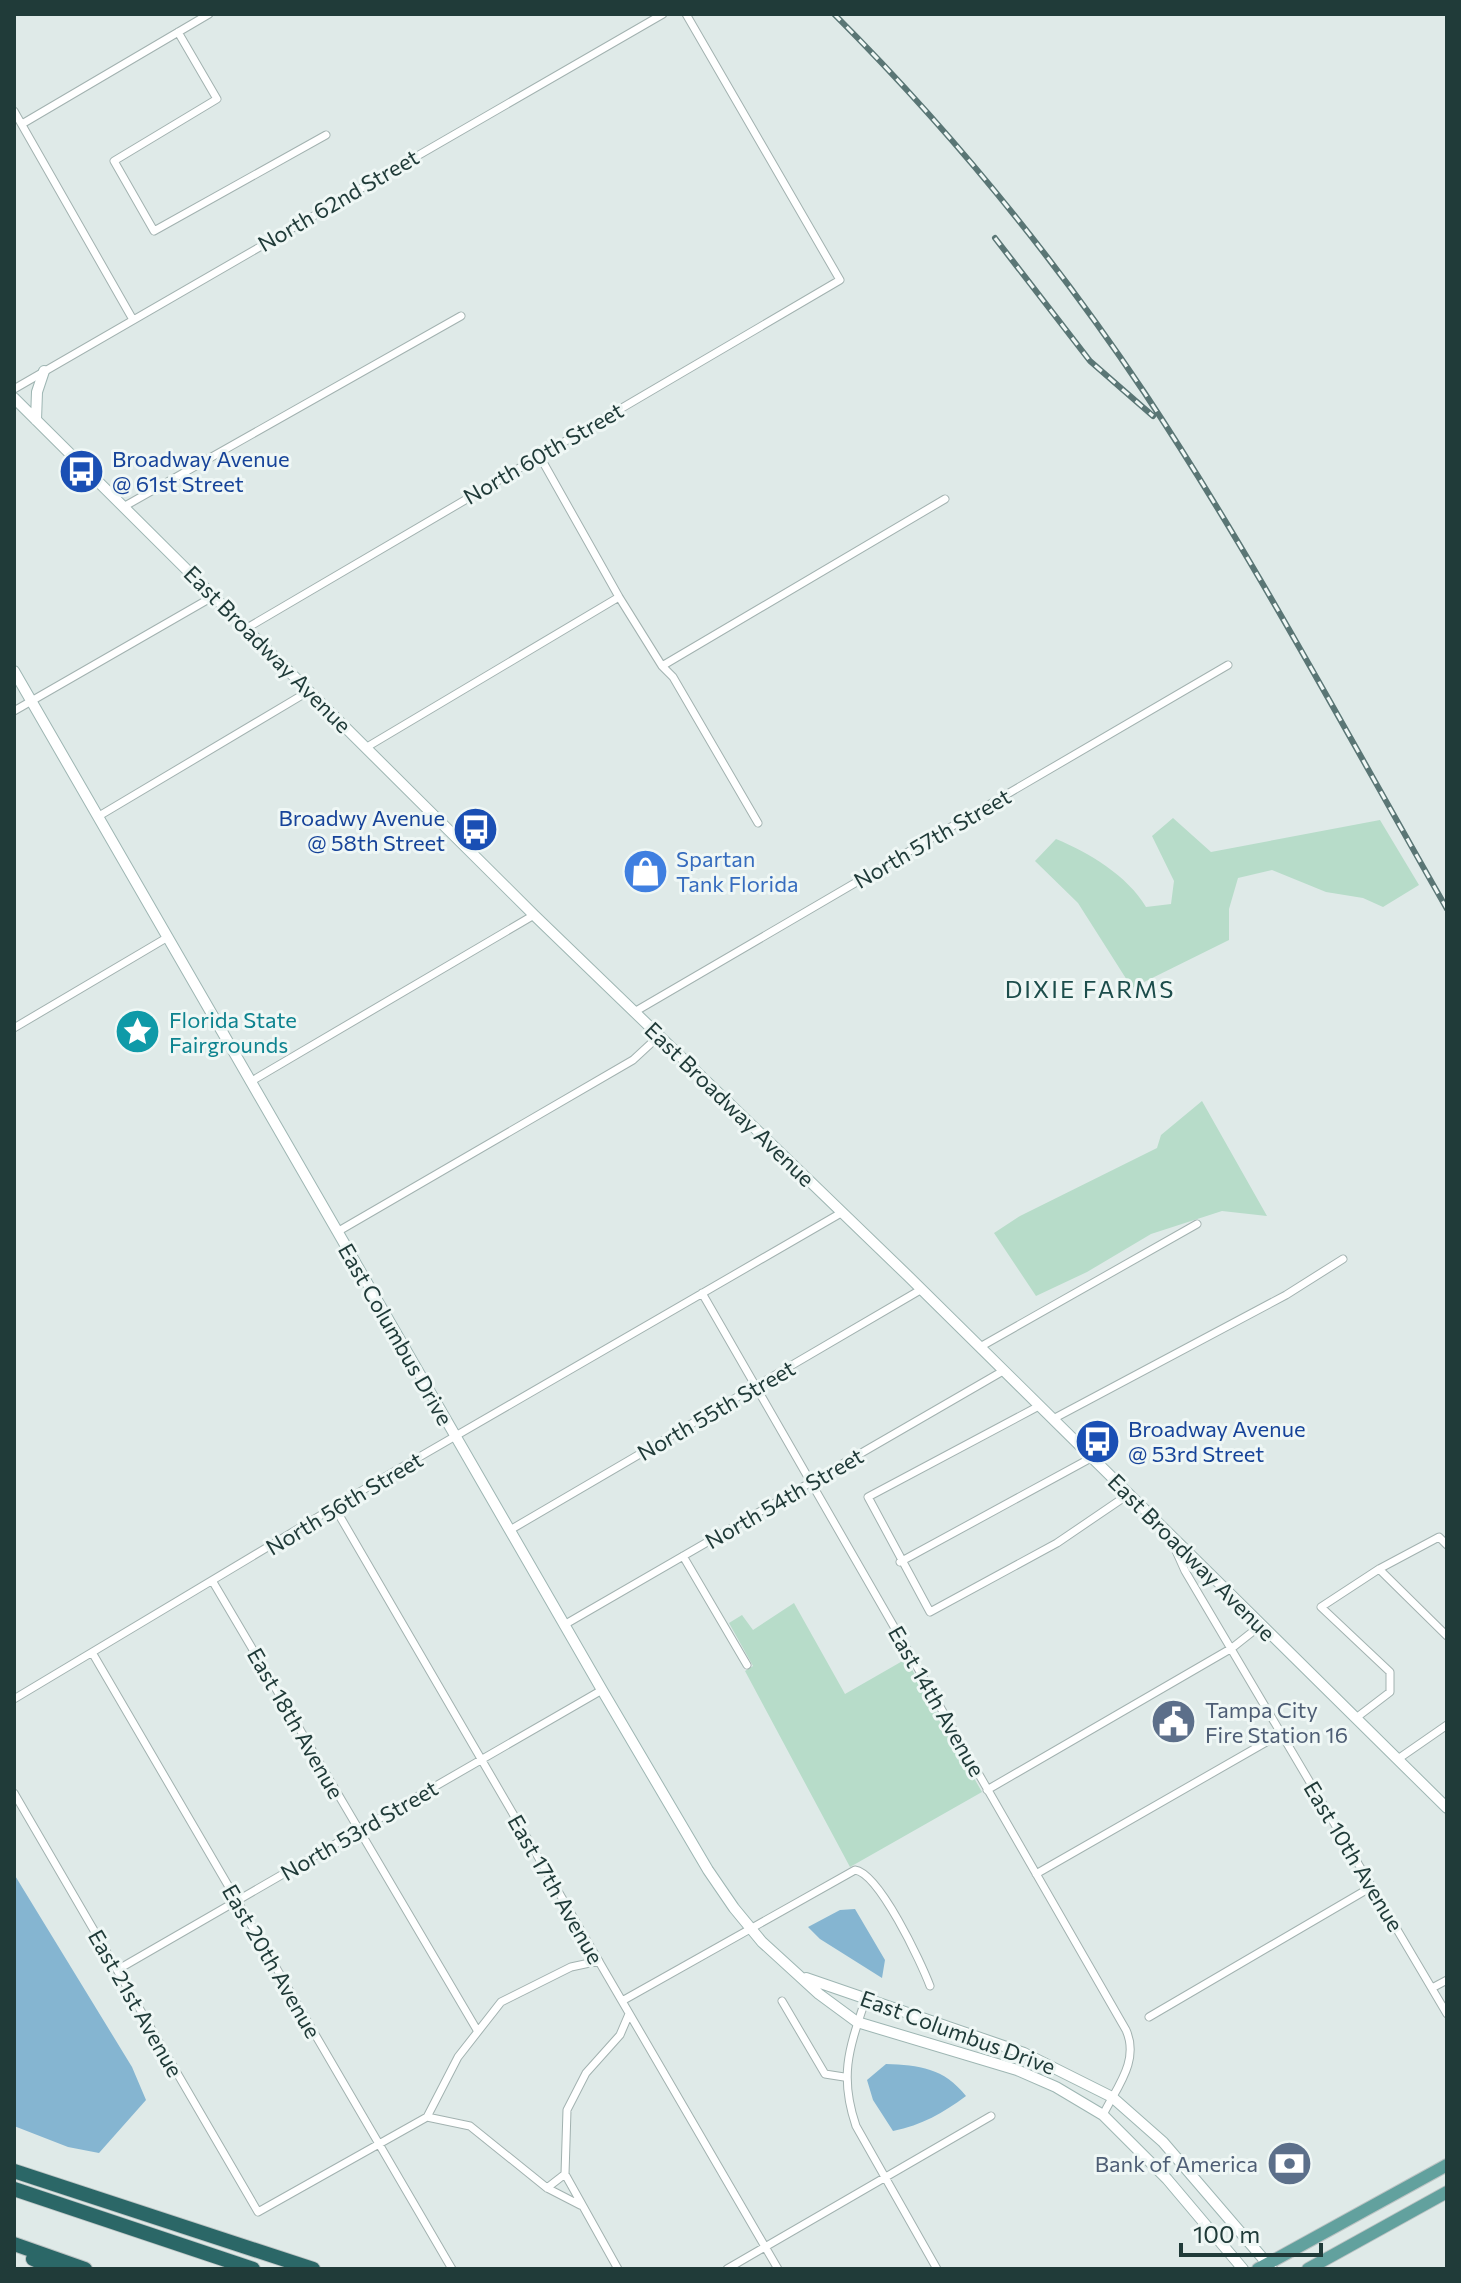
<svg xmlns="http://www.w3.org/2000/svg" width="1461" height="2283" font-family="Commissioner,sans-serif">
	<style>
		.green { fill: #b7dcc9 }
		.water { fill: #85b5d1 }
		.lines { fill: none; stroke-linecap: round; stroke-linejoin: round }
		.street-casing { stroke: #a2b2b0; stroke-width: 9 }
		.secondary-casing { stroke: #9eb6b3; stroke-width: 12 }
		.primary-casing { stroke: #bcc4c4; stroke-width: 14 }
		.highway-casing { stroke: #bcc4c4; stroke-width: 16 }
		.street { stroke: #fff; stroke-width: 7 }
		.secondary { stroke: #fff; stroke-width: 10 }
		.primary { stroke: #62a19e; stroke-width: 12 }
		.highway { stroke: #2b6767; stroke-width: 14 }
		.rail-casing { stroke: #5a7675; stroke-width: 6 }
		.rail { stroke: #eff7f5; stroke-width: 3; stroke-dasharray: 9; stroke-linecap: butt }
		.labels { text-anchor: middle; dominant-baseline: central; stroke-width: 6; stroke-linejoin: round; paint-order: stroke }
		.street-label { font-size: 22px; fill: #203b39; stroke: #eff7f5 }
		.transit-label { font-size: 22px; fill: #164399; stroke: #eff7f5; text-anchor: start }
		.shop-label { font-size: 22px; fill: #366cbe; stroke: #eff7f5; text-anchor: start }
		.culture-label { font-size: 22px; fill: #0d838f; stroke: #eff7f5; text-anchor: start }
		.service-label { font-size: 22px; fill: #4e5e75; stroke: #eff7f5; text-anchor: start }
		.neighbourhood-label { font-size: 24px; letter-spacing: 2px; fill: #1c4d4b; stroke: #eff7f5 }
	</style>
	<rect width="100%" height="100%" fill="#dfeae8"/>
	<path class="green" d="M1173 818 1211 852 1380 820 1419 885 1383 907 1363 898 1326 892 1272 870 1238 878 1229 909V940L1132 988 1078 903 1035 861 1056 839C1088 852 1128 876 1146 907L1171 904 1174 881 1152 836Z
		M1202 1101 1267 1216 1222 1211 1151 1234 1087 1272 1036 1296 994 1233 1020 1216 1157 1148 1161 1135Z
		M794 1603 845 1694 906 1659 982 1792 850 1867 745 1671 753 1666 729 1623 742 1615 753 1630Z"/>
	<path class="water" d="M14 1874 132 2067 146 2100 99 2153 68 2147 14 2126Z
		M855 1909 885 1960 882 1978 820 1939 808 1927 840 1910Z
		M886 2064C919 2065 944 2068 966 2096 943 2113 922 2125 893 2131L873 2100 867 2080Z"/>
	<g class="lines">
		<defs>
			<path id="street" d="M178 32 217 99 114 161 154 231 326 135
				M14 111 132 318
				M22 124 209 14
				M14 389 663 14
				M539 455 619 597 662 666 673 677 758 823
				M125 506 461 316
				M247 628 840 280 686 14
				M662 666 945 499
				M14 711 214 596
				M367 747 619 597
				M99 816 309 691
				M636 1011 1228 665
				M14 1028 168 937
				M250 1082 534 915
				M337 1232 633 1060 660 1035
				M702 1293 1126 2030C1140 2061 1116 2088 1103 2115
				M980 1347 1197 1224
				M1039 1406 868 1497 930 1612 1057 1543 1129 1494
				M1053 1419 1286 1295 1343 1259
				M335 1508 778 2269
				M510 1530 922 1289
				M1168 1533 1185 1571 1447 2014
				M683 1556 747 1665
				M900 1562 1091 1458
				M1379 1569 1447 1636
				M213 1582 477 2030
				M564 1625 1003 1371
				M93 1654 452 2269
				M14 1699 383 1478 841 1213
				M1356 1718 1390 1692V1672L1321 1607 1379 1569 1439 1537 1447 1545
				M1398 1759 1447 1725
				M987 1790 1232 1648 1261 1625
				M14 1793 258 2212 427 2117 458 2057 501 2002 571 1967 599 1961
				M1036 1874 1282 1733
				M117 1970 602 1690
				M1432 1988 1447 1980
				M622 2001 855 1870C879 1873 921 1962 930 1986
				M782 2001 825 2074 844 2077
				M865 2001C849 2049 839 2076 856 2126L937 2269
				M1149 2017 1373 1886
				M427 2117 470 2126 547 2188 580 2205
				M547 2188 565 2174
				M618 2269 565 2174 567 2110 586 2073 620 2035 629 2014
				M727 2269 991 2116"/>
			<path id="secondary" d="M14 398 534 915 907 1275 1447 1808
				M36 420 37 392 44 371
				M14 671 602 1690 708 1870 734 1908 762 1942 819 1994 857 2022 1017 2070 1056 2087 1103 2115 1167 2179 1243 2269
				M806 1978 1024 2053 1112 2097 1163 2142 1272 2269"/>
			<path id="primary" d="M1258 2269 1447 2165
				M1308 2269 1447 2192"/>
			<path id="highway" d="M14 2171 313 2269
				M14 2189 253 2269
				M14 2244 85 2269
				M33 2259 55 2269"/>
		</defs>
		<use href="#street" class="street-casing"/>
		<use href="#secondary" class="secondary-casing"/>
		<use href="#primary" class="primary-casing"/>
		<use href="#highway" class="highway-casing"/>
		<use href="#street" class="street"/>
		<use href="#secondary" class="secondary"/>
		<use href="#primary" class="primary"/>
		<use href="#highway" class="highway"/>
		<defs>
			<path id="rail" d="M834 14C950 130 1053 256 1144 392 1254 558 1348 736 1447 909
				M995 238 1090 361 1153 416"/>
		</defs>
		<use href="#rail" class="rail-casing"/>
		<use href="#rail" class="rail"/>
	</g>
	<defs>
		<symbol id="bus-disc" viewBox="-11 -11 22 22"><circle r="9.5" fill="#1a4fb4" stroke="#eff7f5"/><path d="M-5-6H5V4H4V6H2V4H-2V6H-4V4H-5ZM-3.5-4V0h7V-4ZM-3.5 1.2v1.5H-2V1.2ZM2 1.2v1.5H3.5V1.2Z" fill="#fff"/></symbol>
		<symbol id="shop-disc" viewBox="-11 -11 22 22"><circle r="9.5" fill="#3f7fe0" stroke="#eff7f5"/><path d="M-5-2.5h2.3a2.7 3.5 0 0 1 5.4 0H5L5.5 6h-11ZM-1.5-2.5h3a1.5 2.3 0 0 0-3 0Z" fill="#fff"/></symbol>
		<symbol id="sight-disc" viewBox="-11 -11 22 22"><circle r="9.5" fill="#0f9aa8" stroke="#eff7f5"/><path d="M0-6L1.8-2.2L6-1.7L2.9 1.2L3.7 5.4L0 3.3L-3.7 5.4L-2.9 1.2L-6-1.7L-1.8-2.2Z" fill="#fff"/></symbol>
		<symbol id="civic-disc" viewBox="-11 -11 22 22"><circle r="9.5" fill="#5c6f8a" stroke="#eff7f5"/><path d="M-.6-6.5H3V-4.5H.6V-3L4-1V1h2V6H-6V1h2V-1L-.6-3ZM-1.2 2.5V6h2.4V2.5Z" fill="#fff"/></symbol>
		<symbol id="bank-disc" viewBox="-11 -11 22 22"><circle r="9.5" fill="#5c6f8a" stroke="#eff7f5"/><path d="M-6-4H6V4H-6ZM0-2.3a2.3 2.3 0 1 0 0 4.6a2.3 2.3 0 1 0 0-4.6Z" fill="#fff"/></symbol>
	</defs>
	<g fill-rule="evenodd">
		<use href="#bus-disc" x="56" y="446" width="51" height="51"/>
		<use href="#bus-disc" x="450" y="804" width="51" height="51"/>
		<use href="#shop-disc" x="620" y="846" width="51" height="51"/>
		<use href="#sight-disc" x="112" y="1006" width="51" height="51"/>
		<use href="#bus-disc" x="1072" y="1416" width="51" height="51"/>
		<use href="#civic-disc" x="1148" y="1696" width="51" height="51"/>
		<use href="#bank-disc" x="1264" y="2138" width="51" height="51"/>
	</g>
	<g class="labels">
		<g class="street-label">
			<text transform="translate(338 200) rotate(-30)">North 62nd Street</text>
			<text transform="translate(543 453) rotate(-30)">North 60th Street</text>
			<text transform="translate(268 649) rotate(45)">East Broadway Avenue</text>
			<text transform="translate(932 838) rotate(-30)">North 57th Street</text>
			<text transform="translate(730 1104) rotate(44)">East Broadway Avenue</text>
			<text transform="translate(396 1334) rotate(60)">East Columbus Drive</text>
			<text transform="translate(716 1410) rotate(-30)">North 55th Street</text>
			<text transform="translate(784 1498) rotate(-30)">North 54th Street</text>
			<text transform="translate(344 1503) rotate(-31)">North 56th Street</text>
			<text transform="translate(1192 1557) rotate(45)">East Broadway Avenue</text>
			<text transform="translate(937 1701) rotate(60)">East 14th Avenue</text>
			<text transform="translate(296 1723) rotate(60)">East 18th Avenue</text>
			<text transform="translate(359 1830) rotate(-30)">North 53rd Street</text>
			<text transform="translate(1354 1856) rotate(59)">East 10th Avenue</text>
			<text transform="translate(556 1889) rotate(60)">East 17th Avenue</text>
			<text transform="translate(272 1961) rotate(60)">East 20th Avenue</text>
			<text transform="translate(136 2003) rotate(60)">East 21st Avenue</text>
			<text transform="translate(958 2032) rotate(20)">East Columbus Drive</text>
		</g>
		<g class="transit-label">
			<text x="112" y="458">Broadway Avenue<tspan x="112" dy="25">@ 61st Street</tspan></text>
			<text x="445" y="817" text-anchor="end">Broadwy Avenue<tspan x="445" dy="25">@ 58th Street</tspan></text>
			<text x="1128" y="1428">Broadway Avenue<tspan x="1128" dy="25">@ 53rd Street</tspan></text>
		</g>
		<g class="shop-label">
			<text x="676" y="858">Spartan<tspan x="676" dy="25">Tank Florida</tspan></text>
		</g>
		<g class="culture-label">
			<text x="169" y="1019">Florida State<tspan x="169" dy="25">Fairgrounds</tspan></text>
		</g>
		<g class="service-label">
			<text x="1205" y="1709">Tampa City<tspan x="1205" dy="25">Fire Station 16</tspan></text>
			<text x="1258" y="2163" text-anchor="end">Bank of America</text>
		</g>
		<g class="neighbourhood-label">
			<text x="1090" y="988">DIXIE FARMS</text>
		</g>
	</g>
	<rect width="1461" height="2283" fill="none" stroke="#203b39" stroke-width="32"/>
	<path d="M1181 2243v12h140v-12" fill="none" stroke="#203b39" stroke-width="4"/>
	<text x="1193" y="2243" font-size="24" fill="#203b39" stroke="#eff7f5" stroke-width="6" paint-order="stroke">100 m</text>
</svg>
